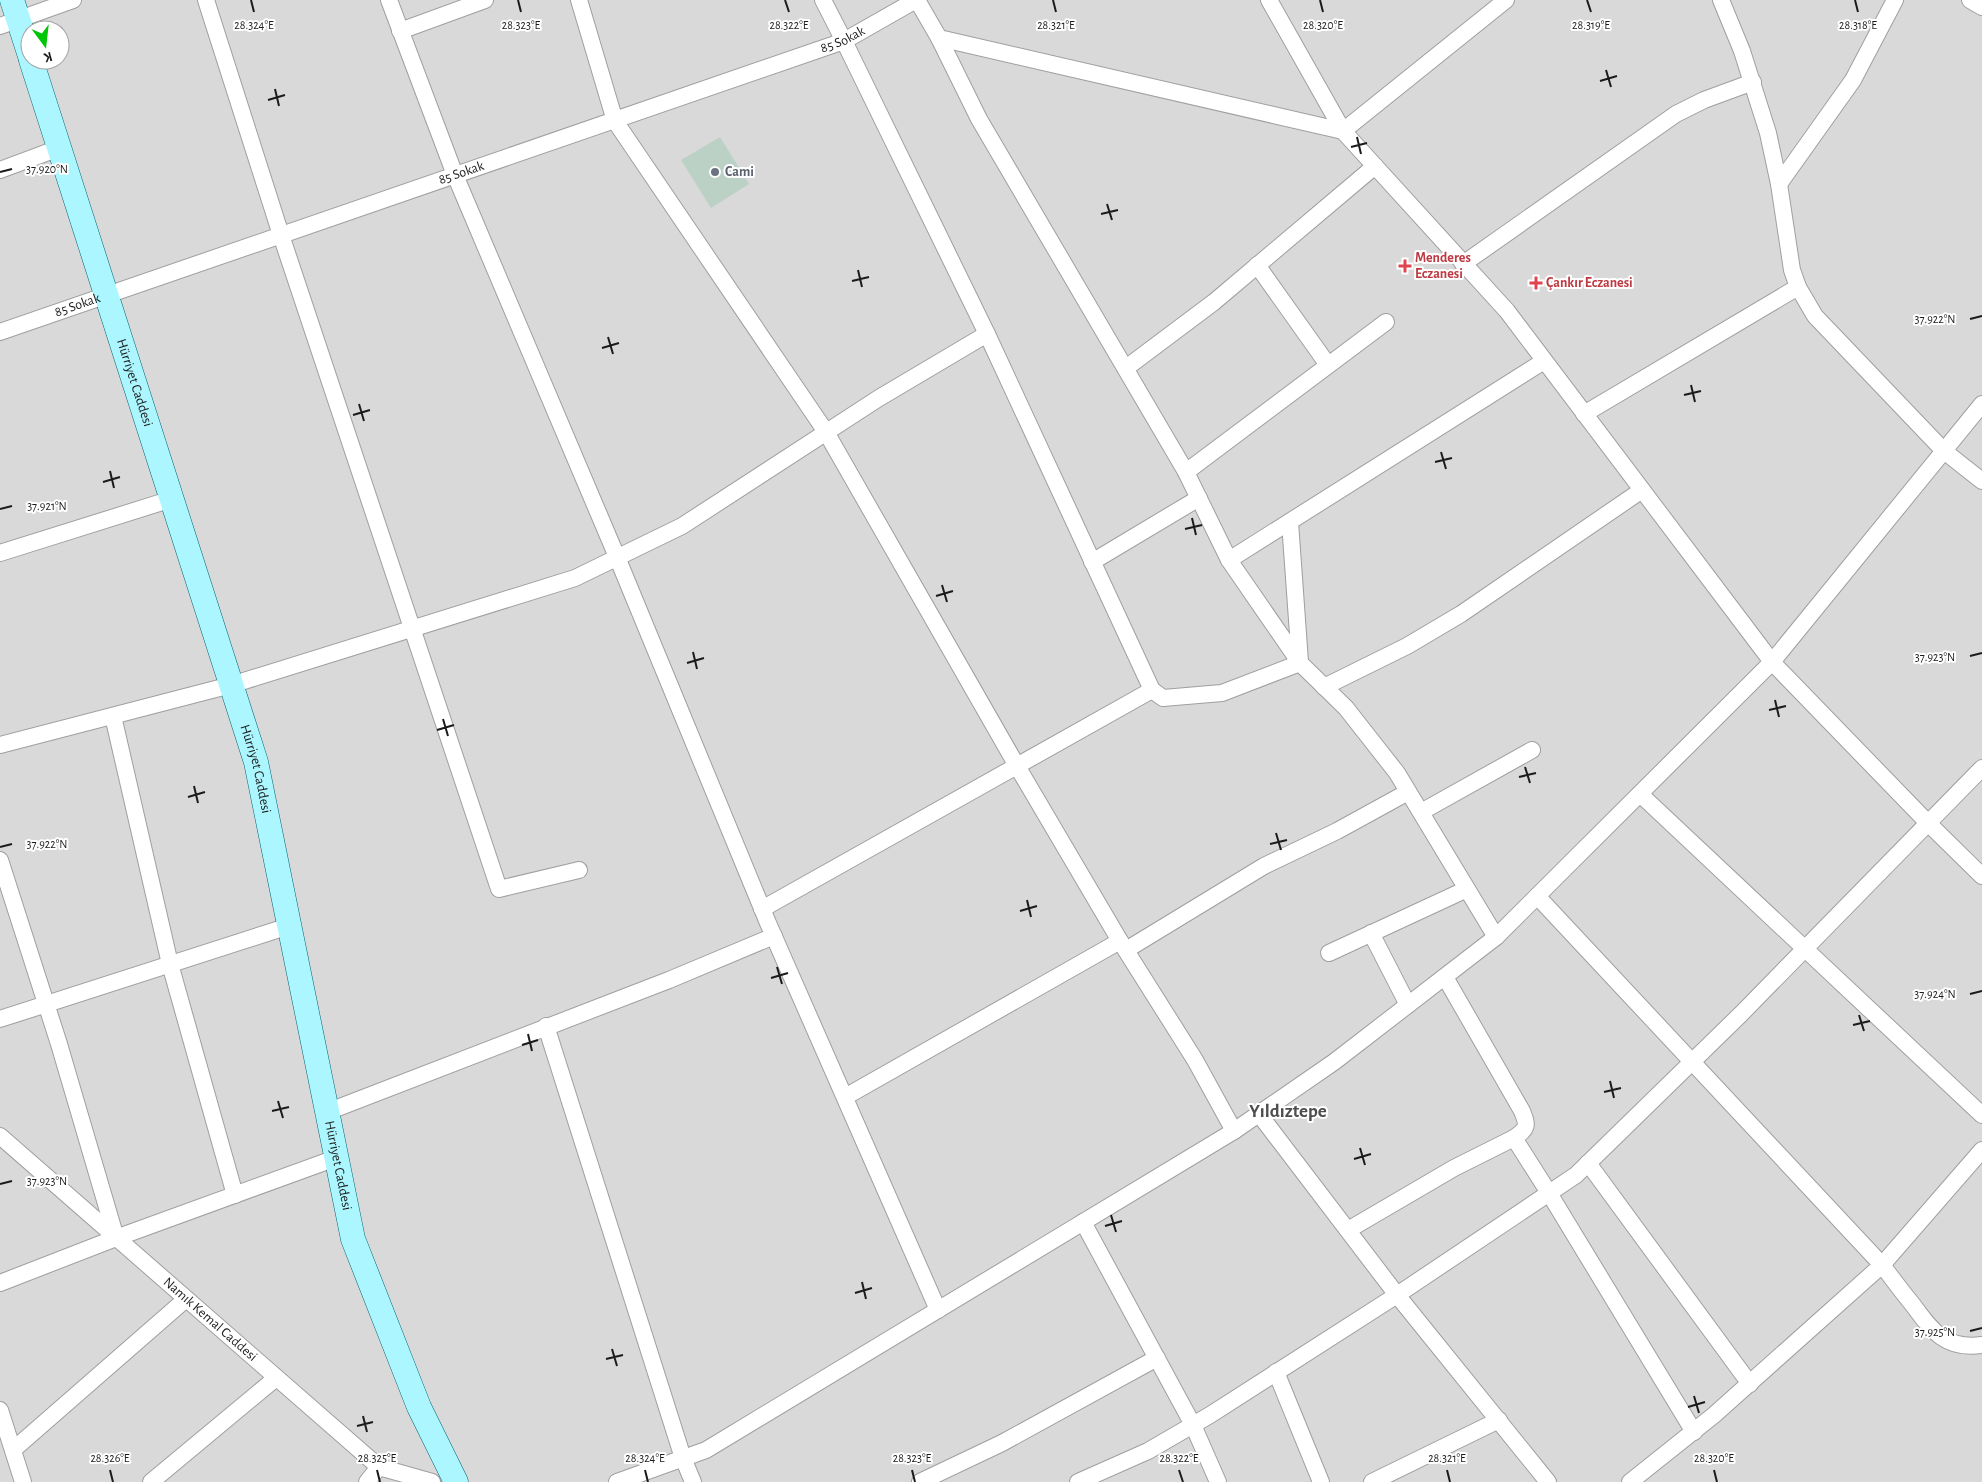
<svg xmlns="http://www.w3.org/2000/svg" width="1982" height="1482" font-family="'Alegreya Sans',sans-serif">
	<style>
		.residential { fill: #d8d9d8; fill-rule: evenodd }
		.building { fill: #bcd1c6 }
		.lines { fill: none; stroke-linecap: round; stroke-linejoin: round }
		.street-casing { stroke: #9f9f9f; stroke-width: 18 }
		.secondary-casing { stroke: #006374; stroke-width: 25 }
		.street { stroke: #fff; stroke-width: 16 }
		.secondary { stroke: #acf7ff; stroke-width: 24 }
		.ticks { fill: none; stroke: #1b1b1b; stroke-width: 2 }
		.worship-dot { fill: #6b7280; stroke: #fff; stroke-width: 2 }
		.health-dot { fill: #e0444e; stroke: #fff; stroke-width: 2 }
		.labels { text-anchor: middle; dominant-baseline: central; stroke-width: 4; stroke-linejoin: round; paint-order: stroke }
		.street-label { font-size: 14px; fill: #1b1b1b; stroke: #fff }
		.worship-label { font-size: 14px; font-weight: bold; fill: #5b616d; stroke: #fff; text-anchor: start }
		.health-label { font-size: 14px; font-weight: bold; fill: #be3a42; stroke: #fff; text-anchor: start }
		.district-label { font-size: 19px; font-weight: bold; fill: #4e4e4e; stroke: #fff }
		.ticks-label { font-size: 12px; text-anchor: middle; fill: #1b1b1b; stroke: #fff; stroke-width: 4; stroke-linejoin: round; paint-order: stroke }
	</style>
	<rect width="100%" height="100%" fill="#dfeeea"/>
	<path class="residential" d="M0 0H1982V1482H0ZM30 30H60V60H30Z"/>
	<path class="building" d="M720 137 749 184 711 208 681 160Z"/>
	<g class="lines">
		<defs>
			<g id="street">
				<path d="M206 0 281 235 499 889 579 870"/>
				<path d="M389 0 455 175 617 557 768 923 938 1310"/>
				<path d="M579 0 615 121 826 432 1017 766 1120 941 1195 1060 1234 1131"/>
				<path d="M823 0 844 41 987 334 1152 690 1163 698 1222 693 1300 663 1346 708 1397 773 1496 937"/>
				<path d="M917 0 939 38 1343 131 1506 0"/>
				<path d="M1269 0 1343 131 1507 311 1772 662 1928 823 1982 876"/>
				<path d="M1721 0 1742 51 1768 133 1779 184 1792 270 1798 287 1815 316 1944 451 1982 481"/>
				<path d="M1970 0 1982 7"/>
				<path d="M0 26 73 0"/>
				<path d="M400 31 485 0"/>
				<path d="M939 38 979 119 1186 472 1229 560 1300 663"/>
				<path d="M0 170 59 148"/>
				<path d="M1779 184 1853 80 1895 0"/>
				<path d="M1463 264 1676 114 1704 100 1753 82"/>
				<path d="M1257 265 1328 365"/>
				<path id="s1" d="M0 332 844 41 916 0"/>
				<path d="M1126 368 1214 302 1375 166"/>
				<path d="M1584 414 1798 287"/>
				<path d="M1186 472 1386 322"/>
				<path d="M1290 522 1300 662"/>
				<path d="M0 553 172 499"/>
				<path d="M1229 560 1544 361"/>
				<path d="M1092 562 1199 498"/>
				<path d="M1324 687 1407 646 1461 614 1642 490"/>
				<path d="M113 716 170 964 235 1195"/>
				<path d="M0 745 231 685 575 578 682 526 879 398 987 334"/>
				<path d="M1640 794 1982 1115"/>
				<path d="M1421 812 1532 750"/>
				<path d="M0 860 59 1044 116 1238"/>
				<path d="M1537 896 1882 1265C1892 1278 1902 1292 1913 1305 1932 1331 1946 1350 1982 1345"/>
				<path d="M762 909 1152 690"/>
				<path d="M1371 933 1408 1005"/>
				<path d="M1126 950 1264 866 1337 831 1408 792"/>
				<path d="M1329 953 1467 889"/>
				<path d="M1445 977 1522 1111C1528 1126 1528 1128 1514 1138L1549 1193 1694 1432"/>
				<path d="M0 1019 289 926"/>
				<path d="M546 1026 683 1458 693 1482"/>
				<path d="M845 1097 1120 941"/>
				<path d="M327 1112 669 980 774 936"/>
				<path d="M1259 1114 1397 1295 1548 1482"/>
				<path id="s2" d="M0 1136 379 1467 432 1482"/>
				<path d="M1588 1163 1750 1384"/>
				<path d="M1083 1222 1193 1425 1218 1482"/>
				<path d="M1348 1230 1454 1168 1514 1138"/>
				<path d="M0 1283 116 1238 336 1158"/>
				<path d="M1276 1372 1321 1482"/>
				<path d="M0 1410 23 1482"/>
				<path d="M13 1450 186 1299"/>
				<path d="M151 1482 276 1378"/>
				<path d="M367 1482 379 1467"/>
				<path d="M617 1482 706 1450 1234 1131 1334 1062 1496 937 1772 662 1982 404"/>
				<path d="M920 1482 1002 1443 1157 1358"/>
				<path d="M1078 1482 1148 1451 1210 1415 1397 1295 1576 1175 1741 1014 1982 768"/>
				<path d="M1372 1482 1499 1420"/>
				<path d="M1630 1482 1714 1415 1882 1265 1982 1150"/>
			</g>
			<g id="secondary">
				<path d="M12 0 30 56"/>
				<path id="s3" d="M31 60 256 762 353 1239 419 1407 456 1482"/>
			</g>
		</defs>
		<use href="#street" class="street-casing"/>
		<use href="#secondary" class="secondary-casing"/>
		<use href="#street" class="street"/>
		<use href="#secondary" class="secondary"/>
	</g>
	<path class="ticks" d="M251 0 254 12M518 0 521 12M785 0 789 12M1053 0 1056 12M1320 0 1323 12M1587 0 1591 12M1855 0 1858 12M1606 70 1611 87M1600 81 1617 76M275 89 279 106M268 100 285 95M1357 137 1361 154M1351 147 1367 143M0 172 12 169M1107 204 1112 220M1101 214 1118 210M858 270 862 287M852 281 869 277M1970 319 1982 316M608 337 613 354M602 348 619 343M1691 385 1695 402M1684 395 1701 391M359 404 364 421M353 415 370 410M1441 452 1446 469M1435 462 1452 458M110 471 114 488M103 482 120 477M0 509 12 506M1192 518 1196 535M1185 529 1202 525M942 585 947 602M936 596 953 591M693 652 697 669M1970 656 1982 653M687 663 704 658M1775 700 1779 717M1769 710 1786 706M443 719 448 736M437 730 454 725M1525 767 1530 783M1519 777 1536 773M194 786 198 803M188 797 205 792M1276 833 1281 850M1270 844 1287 840M0 847 12 844M1027 900 1031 917M1020 911 1037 906M777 967 782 984M771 978 788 973M1970 994 1982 991M1859 1015 1864 1031M1853 1025 1870 1021M528 1034 532 1051M522 1045 538 1040M1610 1081 1614 1098M1604 1092 1621 1088M278 1101 283 1118M272 1111 289 1107M1360 1148 1365 1165M1354 1159 1371 1154M0 1184 12 1181M1111 1215 1116 1232M1105 1226 1122 1221M862 1282 866 1299M855 1293 872 1288M1970 1331 1982 1328M612 1349 617 1366M606 1359 623 1355M1694 1396 1699 1413M1688 1407 1705 1402M363 1416 367 1432M357 1426 373 1422M110 1470 113 1482M377 1470 380 1482M645 1470 648 1482M912 1470 915 1482M1179 1470 1183 1482M1447 1470 1450 1482M1714 1470 1717 1482"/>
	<circle class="worship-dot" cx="715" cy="172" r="5"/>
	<g class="health-dot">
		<path d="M1402.5 258.5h5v5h5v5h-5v5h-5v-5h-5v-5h5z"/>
		<path d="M1533.5 275.5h5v5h5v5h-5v5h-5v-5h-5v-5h5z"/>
	</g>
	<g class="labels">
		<g class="street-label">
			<text stroke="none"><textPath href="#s1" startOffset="892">85 Sokak</textPath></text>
			<text stroke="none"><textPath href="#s1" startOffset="488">85 Sokak</textPath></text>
			<text stroke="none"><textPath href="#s1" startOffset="82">85 Sokak</textPath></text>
			<text stroke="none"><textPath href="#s3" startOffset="339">Hürriyet Caddesi</textPath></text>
			<text stroke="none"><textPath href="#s3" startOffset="744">Hürriyet Caddesi</textPath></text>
			<text stroke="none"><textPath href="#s3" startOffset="1149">Hürriyet Caddesi</textPath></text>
			<text stroke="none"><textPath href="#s2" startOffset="279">Namık Kemal Caddesi</textPath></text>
		</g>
		<g class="worship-label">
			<text x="725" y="172">Cami</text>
		</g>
		<g class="health-label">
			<text x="1415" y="258">Menderes<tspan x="1415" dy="16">Eczanesi</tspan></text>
			<text x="1546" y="283">Çankır Eczanesi</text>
		</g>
		<g class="district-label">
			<text x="1288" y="1111">Yıldıztepe</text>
		</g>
	</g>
	<g class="ticks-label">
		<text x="254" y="29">28.324°E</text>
		<text x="521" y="29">28.323°E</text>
		<text x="789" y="29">28.322°E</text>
		<text x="1056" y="29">28.321°E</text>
		<text x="1323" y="29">28.320°E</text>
		<text x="1591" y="29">28.319°E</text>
		<text x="1858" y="29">28.318°E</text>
		<text x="47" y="173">37.920°N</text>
		<text x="1935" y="323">37.922°N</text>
		<text x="47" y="510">37.921°N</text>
		<text x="1935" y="661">37.923°N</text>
		<text x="47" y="848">37.922°N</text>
		<text x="1935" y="998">37.924°N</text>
		<text x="47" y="1185">37.923°N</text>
		<text x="1935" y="1336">37.925°N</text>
		<text x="110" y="1462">28.326°E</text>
		<text x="377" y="1462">28.325°E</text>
		<text x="645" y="1462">28.324°E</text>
		<text x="912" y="1462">28.323°E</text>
		<text x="1179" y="1462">28.322°E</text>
		<text x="1447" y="1462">28.321°E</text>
		<text x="1714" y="1462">28.320°E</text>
	</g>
	<g transform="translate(45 45) rotate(165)"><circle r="24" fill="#ffffff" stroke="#a4a4a4"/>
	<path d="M0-4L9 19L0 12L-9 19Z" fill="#00c609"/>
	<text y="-8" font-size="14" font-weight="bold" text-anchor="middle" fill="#1b1b1b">K</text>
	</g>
</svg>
